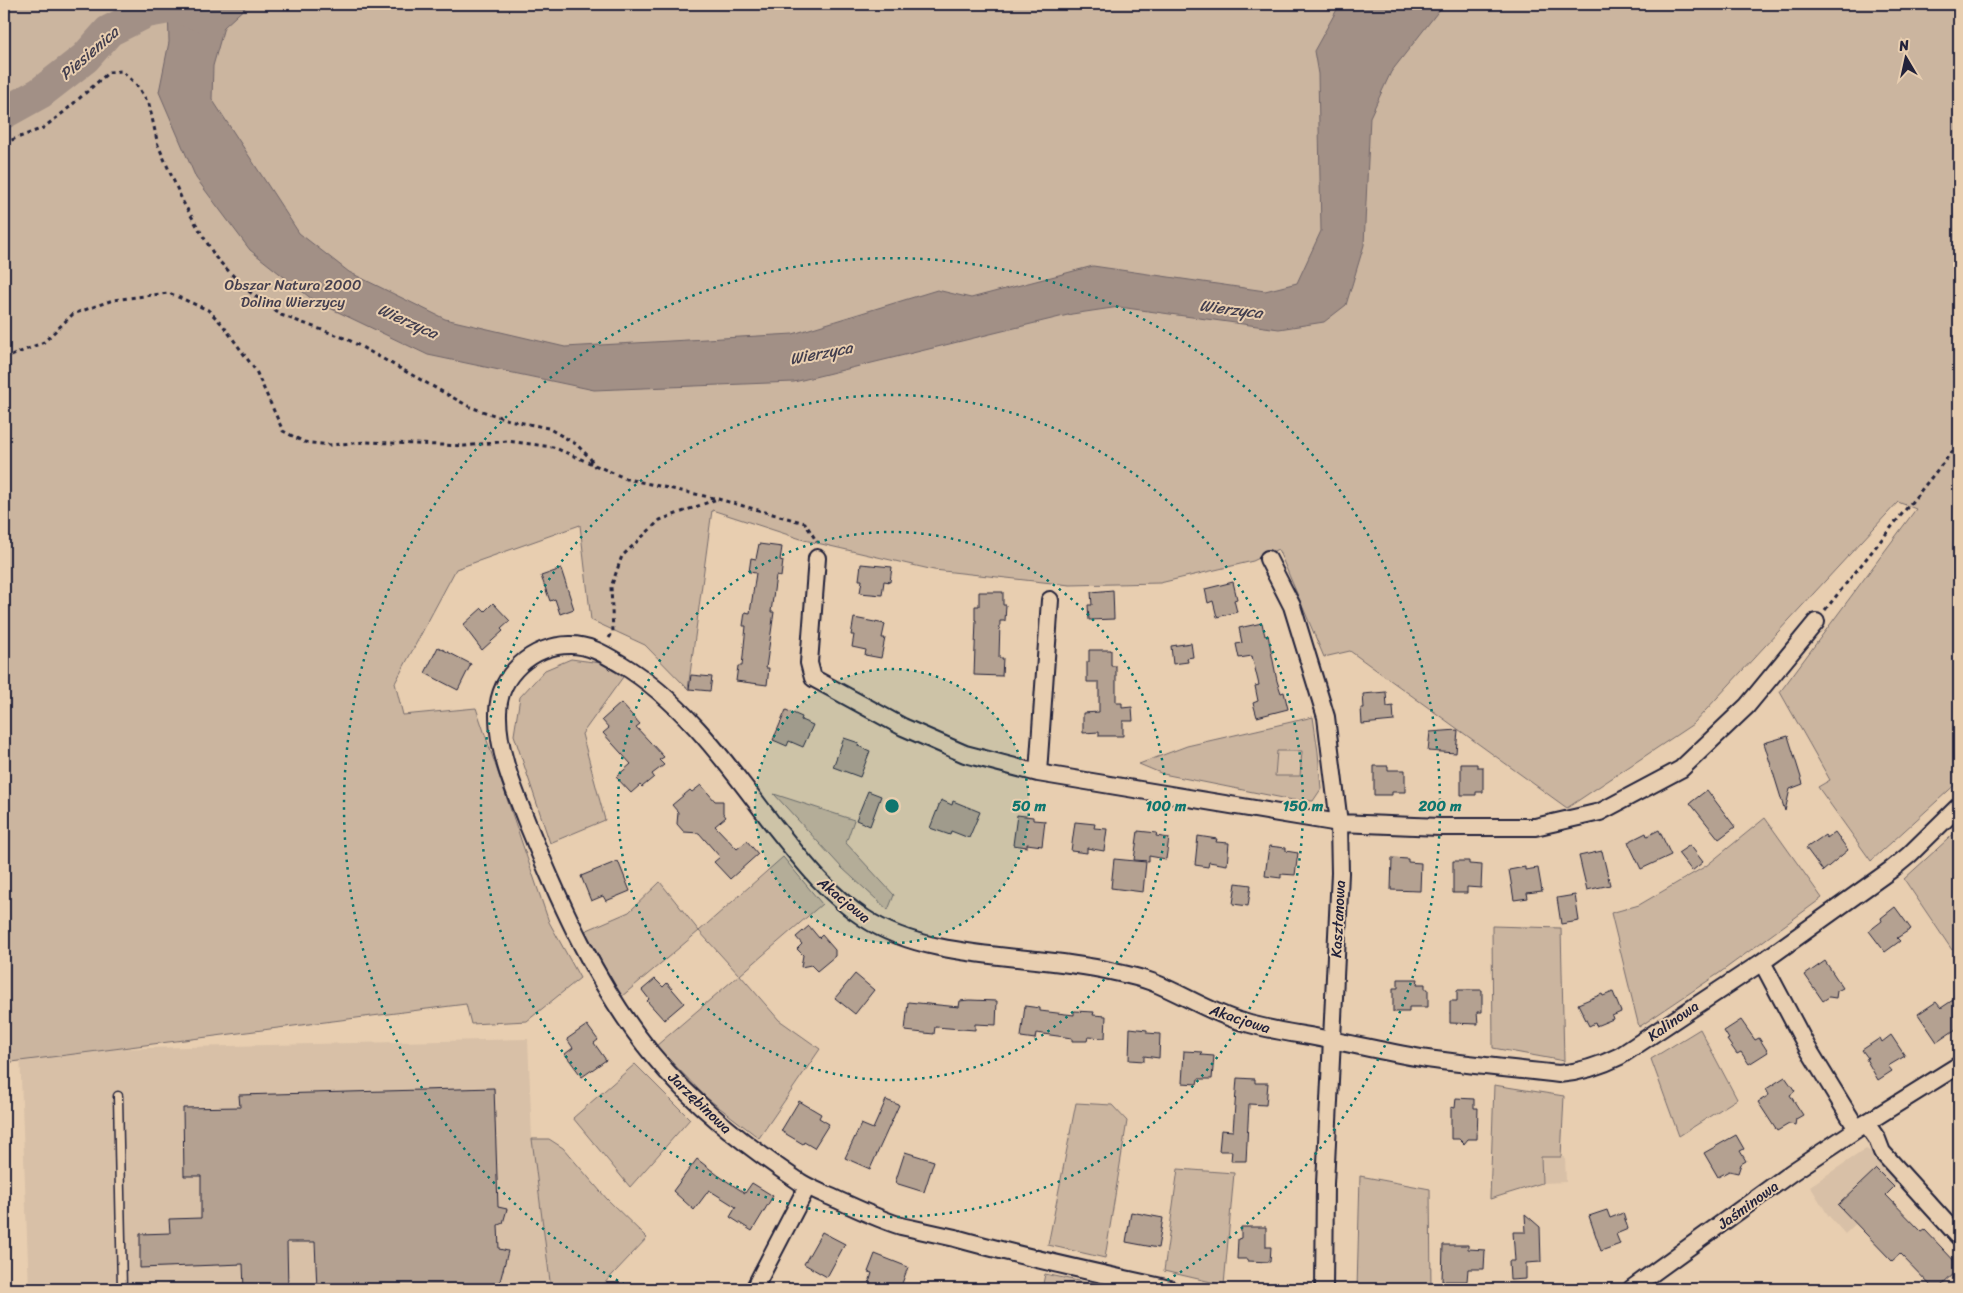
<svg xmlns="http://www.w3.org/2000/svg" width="1963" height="1293" font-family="Sriracha,sans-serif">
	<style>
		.built { fill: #d8c0a7 }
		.green { fill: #cbb59f; stroke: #766c6d; fill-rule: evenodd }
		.water { fill: #a29086; stroke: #6f6468 }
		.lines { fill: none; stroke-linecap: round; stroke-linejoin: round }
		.river { stroke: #a29086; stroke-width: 32 }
		.building { fill: #b4a191; stroke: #22223b }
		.service-casing { stroke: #22223b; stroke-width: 11 }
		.minor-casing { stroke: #22223b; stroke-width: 20 }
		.path { stroke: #22223b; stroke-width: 3; stroke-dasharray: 4 4; stroke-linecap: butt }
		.service { stroke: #e8ceb0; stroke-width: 8 }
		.minor { stroke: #e8ceb0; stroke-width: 16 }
		.ring { fill: none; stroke: #0f766e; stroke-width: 2.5; stroke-dasharray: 2.5 5 }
		.labels { text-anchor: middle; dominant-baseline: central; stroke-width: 4; stroke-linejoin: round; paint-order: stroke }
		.park-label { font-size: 15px; fill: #443f4f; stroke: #e8ceb0 }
		.street-label { font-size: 15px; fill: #22223b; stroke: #e8ceb0 }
		.water-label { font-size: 16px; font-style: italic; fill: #423e4e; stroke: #e8ceb0 }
		.centre { fill: #0f766e; stroke: #e8ceb0; stroke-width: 2.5 }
		.ring-label { font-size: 15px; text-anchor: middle; font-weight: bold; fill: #0f766e; stroke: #e8ceb0; stroke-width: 4; stroke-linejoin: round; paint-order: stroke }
	</style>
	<rect width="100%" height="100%" fill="#e8ceb0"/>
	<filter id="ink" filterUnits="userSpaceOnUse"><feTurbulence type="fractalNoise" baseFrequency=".02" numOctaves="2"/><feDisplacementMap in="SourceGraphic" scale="10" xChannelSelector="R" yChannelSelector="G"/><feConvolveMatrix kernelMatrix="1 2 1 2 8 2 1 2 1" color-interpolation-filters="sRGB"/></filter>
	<g filter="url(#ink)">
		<path class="built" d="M1277 751H1302L1300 776 1275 777Z
			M528 1039 532 1139 551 1289H29L20 1051Z
			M1866 1149 1888 1161 1902 1179 1845 1234 1828 1215 1810 1186Z
			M1541 1157H1565L1566 1182 1542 1183Z"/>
		<path class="green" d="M4 4H1959V781L1871 861 1818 787 1830 780 1780 692 1916 509 1898 502 1693 724 1567 808 1350 651 1324 657 1278 549 1253 561 1160 583 1070 585 934 570 804 540 712 510 688 689 645 645 591 620 580 525 456 569 395 683 403 715 476 708 549 922 580 978 527 1021 471 1024 466 1004 4 1063Z
			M571 659 601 663 623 677 582 734 605 820 550 843 514 735 520 697 545 670Z
			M1313 717 1318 752 1321 789 1313 801 1293 800 1163 774 1139 764 1187 746ZM1277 751H1302L1300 776H1275Z
			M774 794 854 820 846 843 894 895 888 910 842 868Z
			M1765 818 1822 898 1718 974 1639 1027 1611 913 1639 905 1706 866Z
			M1959 829V944L1952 950 1904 879Z
			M783 857 822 904 740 975 779 1020 820 1049 759 1138 707 1098 656 1046 739 975 699 931 621 997 585 931 629 912 660 882 699 931Z
			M1492 926 1561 928 1564 1061 1493 1048Z
			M1700 1029 1737 1099 1679 1136 1651 1059Z
			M635 1064 690 1119 630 1187 573 1118Z
			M1494 1085 1564 1096 1561 1157H1541L1542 1183 1490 1199Z
			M1076 1103 1112 1105 1127 1121 1105 1258 1048 1245Z
			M532 1139H549L563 1148 607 1199 647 1238 599 1289H551Z
			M1178 1169 1234 1173 1224 1285 1164 1271Z
			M1360 1176 1430 1189 1431 1289H1357Z
			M1045 1274 1102 1286V1289H1042Z"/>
		<path class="water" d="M168 4H249L224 27 213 66 212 99 299 233 349 272 445 319 565 347 793 334 937 290 971 298 1093 266 1265 291 1297 283 1321 231 1318 74 1314 51 1340 4H1444L1391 72 1370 117 1364 245 1346 305 1324 322 1279 329 1119 307 1072 314 794 382 594 390 428 355 313 300 250 250 196 178 159 92 169 42Z"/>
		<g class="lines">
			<path class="river" d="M4 113 40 93 85 58 109 31 147 12 175 7 207 17"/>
		</g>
		<path class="building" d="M759 544 782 547 780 560 783 561 781 577 776 576 771 612H774L766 668H769L767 685 736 681 738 666H742L746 626H743L745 612 750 613 756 573 749 572 751 558 756 559Z
			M861 564 892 567 890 582 884 581 882 595 860 593 862 580H859Z
			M561 569 574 609 560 614 555 599 550 601 541 576Z
			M1233 582 1237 599 1234 600 1237 612 1217 617 1213 601 1208 603 1205 589Z
			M1113 590 1114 619 1089 620 1088 605H1092L1091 592Z
			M979 592H1003V605H1006L1005 621H1000L999 658H1003L1002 676 974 675 976 620H975V606H979Z
			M493 603 510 621 501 629 503 631 482 650 463 625 482 608 485 611Z
			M854 618 885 624 882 638H885L881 658 865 655 866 650 852 647 854 635H851Z
			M1262 623 1265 636 1268 635 1277 681 1281 693 1284 692 1288 709 1257 717 1253 703 1258 701 1255 686 1259 685 1252 656 1239 658 1236 644 1242 643 1239 628Z
			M1191 643 1193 657 1187 658 1188 662 1173 664 1171 646Z
			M438 647 471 664 458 690 425 673Z
			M1089 650H1111V666H1116V703H1122V708L1132 707 1133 721H1123V736H1099V732L1083 733V713L1099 712V682H1087V662H1089Z
			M691 675 712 677 710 691 689 689Z
			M1386 692 1387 707 1393 706 1394 721 1362 724 1361 708H1364L1363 694Z
			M621 703 640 724 636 727 664 757 659 760 664 765 652 774 654 777 642 787 640 785 631 793 616 777 631 764 603 733 609 728 602 720Z
			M786 710 802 717 801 720 813 725 803 747 789 741 787 746 773 740Z
			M1458 730 1456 753 1428 751 1430 732Z
			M1788 736 1803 784 1790 789 1785 811 1764 743Z
			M844 738 859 743 858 746 870 751 860 777 833 767Z
			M1461 764H1477V767H1483V792H1476V795H1461Z
			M1374 766H1388V770H1405V792H1392V795H1374Z
			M701 785 715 801H723V813L726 817 715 826 737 849 747 841 758 854 730 879 714 862 720 857 699 833 684 832 677 824 678 812 672 805 690 790 692 792Z
			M1707 790 1735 827 1719 839 1690 803Z
			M868 791 881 796 870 826 856 820Z
			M941 800 952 805 953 801 980 812 969 838 951 831 950 835 930 828Z
			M1017 815 1033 817V820L1045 821 1042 846 1027 844V847L1013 845Z
			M1075 822 1095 824 1094 828 1107 829 1104 851 1087 848V853L1071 851Z
			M1659 830 1671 855 1641 869 1628 842 1646 833 1647 836Z
			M1138 831 1157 833 1156 836 1169 838 1166 859 1149 856V861L1134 860Z
			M1835 832 1848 850 1823 871 1806 848 1825 835 1827 838Z
			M1198 836 1217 839 1216 842 1229 843 1227 865 1209 862 1208 867 1195 865Z
			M1690 845 1703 862 1692 871 1678 853Z
			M1269 846 1286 848V851L1298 853 1295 875 1281 874V878L1265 876Z
			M1602 851 1610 885 1587 890 1579 856Z
			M1392 858 1408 859V862L1421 863 1420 891 1391 890Z
			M1114 859 1146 862 1143 892 1111 888Z
			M618 861 630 891 606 901 603 896 591 901 581 876Z
			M1453 861H1469V864L1482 865 1481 888 1467 887V893H1453Z
			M1525 867V870L1538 868 1542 891 1527 893 1528 898 1514 900 1509 870Z
			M1236 883 1251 885 1248 906 1233 904Z
			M1575 895 1579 921 1561 924 1557 898Z
			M1895 907 1911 929 1897 938 1900 941 1885 952 1869 931 1882 921 1881 918Z
			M809 926 819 938 822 935 835 950V956L817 971 811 965 801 967 803 955 797 949 802 944 796 937Z
			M1825 961 1843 988 1837 991 1836 998 1829 997 1823 1001 1805 975Z
			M855 974 874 990 855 1014 835 998Z
			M655 979 663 987 667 983 684 1003 664 1020 647 1001 649 999 642 990Z
			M1398 979H1418L1417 984H1425V989H1428V1007H1409V1012H1393V988H1398Z
			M1457 990H1482V1012H1477L1478 1024 1450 1023V1001H1457Z
			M1613 992 1621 1012 1612 1016 1613 1019 1596 1026 1595 1023 1589 1026 1578 1004 1602 994 1603 996Z
			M1959 996V1027L1937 1042 1918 1014 1936 1002 1941 1008Z
			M969 1000 997 1001 996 1025 975 1024V1030L935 1027 934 1034 905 1031 908 1002 959 1007 960 1001Z
			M1025 1006 1040 1008V1011L1074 1015V1011L1094 1012 1093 1015 1106 1016 1105 1038 1088 1037 1087 1041H1072V1038L1036 1033 1035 1039 1021 1037Z
			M1741 1020 1755 1040 1759 1038 1768 1052 1749 1064 1741 1052 1737 1054 1727 1040 1729 1039 1724 1031Z
			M587 1025 598 1040 594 1043 606 1060 582 1077 565 1054 573 1048 567 1039Z
			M1130 1028 1147 1030V1033L1160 1034 1159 1058 1144 1056V1061L1129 1060Z
			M1891 1035 1905 1056 1888 1066 1892 1071 1878 1080 1866 1059 1868 1058 1862 1050 1880 1038 1882 1042Z
			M1184 1051 1202 1052 1201 1055 1214 1056 1212 1079H1198L1197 1084 1182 1083Z
			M1785 1077 1795 1091 1790 1095 1803 1115 1796 1119 1795 1125 1789 1124 1777 1131 1758 1102 1769 1095 1766 1089Z
			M1237 1078 1255 1079V1083H1268L1266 1105 1249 1104 1246 1161H1231L1232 1151H1219L1221 1130 1233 1131Z
			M494 1088 498 1207 507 1209 503 1223 498 1225 499 1249 508 1251 498 1289H317L315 1242H287L288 1289H244L243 1264 140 1268V1234L170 1233 169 1219 201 1218V1176H184L183 1108 240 1107 239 1095Z
			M1456 1098 1474 1099V1108H1478L1477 1139H1468L1464 1144 1459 1139H1451V1107L1455 1108Z
			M886 1100 899 1105 870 1169 845 1158 861 1124 873 1129Z
			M799 1101 821 1114 819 1118 829 1124 814 1148 804 1142 803 1144 781 1131Z
			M1736 1135 1744 1149 1740 1151 1746 1161 1741 1164 1738 1173 1729 1171 1718 1177 1704 1153Z
			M905 1152 934 1161 924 1192 895 1183Z
			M697 1159 719 1176 745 1193 752 1183 773 1196 752 1231 730 1217 736 1207 709 1190 694 1210 673 1191Z
			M1876 1169 1894 1187 1886 1195 1922 1232 1925 1230 1959 1266V1269L1938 1289H1934L1900 1254 1892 1261 1838 1205Z
			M1607 1210 1610 1218 1623 1213 1628 1229 1616 1234 1620 1244 1601 1251 1589 1216Z
			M1131 1212 1163 1218 1158 1248 1126 1242Z
			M1525 1214 1540 1227 1541 1262 1526 1263V1279L1510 1280 1509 1261H1515L1513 1232H1526Z
			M1241 1227H1266V1247H1271L1270 1262 1248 1261V1259H1237L1238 1239 1241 1238Z
			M822 1232 845 1244 827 1277 804 1264Z
			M1443 1245H1468V1249L1485 1250 1484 1269H1468L1467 1281H1442Z
			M875 1254 908 1267 900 1289H885L869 1283 872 1273 868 1272Z"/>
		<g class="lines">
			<defs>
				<path id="service" d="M118 1096 122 1289"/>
				<path id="minor" d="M817 558 809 663 813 678 903 727 965 754 1038 773 1339 823 1440 827H1535L1600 812 1681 769 1747 706 1816 622
					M1268 559 1292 606 1326 717 1339 823 1340 873 1325 1184 1324 1289
					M1038 773 1050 600
					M1762 962 1807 1047 1857 1129
					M1866 1123 1877 1139 1882 1152 1959 1237
					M754 1289 807 1187
					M1170 1289C1098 1273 1026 1258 955 1238 937 1234 919 1230 901 1226 881 1220 860 1210 840 1201 827 1195 813 1190 800 1182 745 1145 693 1105 651 1053 597 986 562 908 530 830 516 794 497 753 498 713 498 675 533 645 570 645 590 645 604 654 621 664 684 702 728 765 772 823 800 858 826 893 864 918 930 962 1033 953 1110 971 1124 974 1139 977 1152 982 1183 994 1211 1013 1243 1022 1272 1031 1301 1034 1330 1040 1362 1046 1395 1054 1427 1059 1471 1065 1515 1069 1559 1074 1582 1072 1600 1066 1620 1056L1762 962 1892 869 1909 855 1959 806
					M1631 1289 1791 1173 1866 1123 1959 1065"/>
			</defs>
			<use href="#service" class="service-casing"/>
			<use href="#minor" class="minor-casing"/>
			<path class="path" d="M4 143 43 128 64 112 109 72 122 71 135 83 149 104 158 145 183 202 216 258 247 290 281 315 347 339 470 407 509 420 548 428 576 444 590 458 595 467
				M4 359 44 342 73 314 113 300 169 293 208 310 222 324 256 371 283 431 304 442 329 445 366 442 465 446 507 441 553 447 627 479 718 499 805 523 817 542
				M1825 610 1959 443
				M609 638 613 632 611 587 622 556 660 520 717 499"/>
			<use href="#service" class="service"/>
			<use href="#minor" class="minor"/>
		</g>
	</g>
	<circle cx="892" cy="806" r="137" fill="#0f766e" fill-opacity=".12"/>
	<g class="ring">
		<circle cx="892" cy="806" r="137"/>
		<circle cx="892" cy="806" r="274"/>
		<circle cx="892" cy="806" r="411"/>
		<path d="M631 1288A548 548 0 1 1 1153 1288"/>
	</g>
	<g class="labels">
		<g class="park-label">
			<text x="293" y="285">Obszar Natura 2000<tspan x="293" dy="17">Dolina Wierzycy</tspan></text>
		</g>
		<g class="street-label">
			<text transform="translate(844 900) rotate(39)">Akacjowa</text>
			<text transform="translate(1338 919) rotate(-87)">Kasztanowa</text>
			<text transform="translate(1240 1019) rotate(18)">Akacjowa</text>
			<text transform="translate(1673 1021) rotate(-35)">Kalinowa</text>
			<text transform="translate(700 1103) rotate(44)">Jarzębinowa</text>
			<text transform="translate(1748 1205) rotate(-36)">Jaśminowa</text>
		</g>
		<g class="water-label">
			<text transform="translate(89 53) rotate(-41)">Piesienica</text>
			<text transform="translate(1231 309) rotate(7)">Wierzyca</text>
			<text transform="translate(408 321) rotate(24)">Wierzyca</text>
			<text transform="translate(821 353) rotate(-11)">Wierzyca</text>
		</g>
	</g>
	<circle cx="892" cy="806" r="8" class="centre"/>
	<g class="ring-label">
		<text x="1029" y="811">50 m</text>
		<text x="1166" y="811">100 m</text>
		<text x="1303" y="811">150 m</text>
		<text x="1440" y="811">200 m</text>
	</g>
	<rect width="1963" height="1293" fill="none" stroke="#e8ceb0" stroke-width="20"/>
	<rect x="10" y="10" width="1943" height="1273" fill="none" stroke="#22223b" stroke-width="2" filter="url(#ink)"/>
	<g transform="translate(1906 58) rotate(351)" stroke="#e8ceb0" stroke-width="4" paint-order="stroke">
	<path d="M0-4L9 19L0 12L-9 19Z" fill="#22223b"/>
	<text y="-8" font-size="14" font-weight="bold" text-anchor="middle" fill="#22223b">N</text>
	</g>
</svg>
